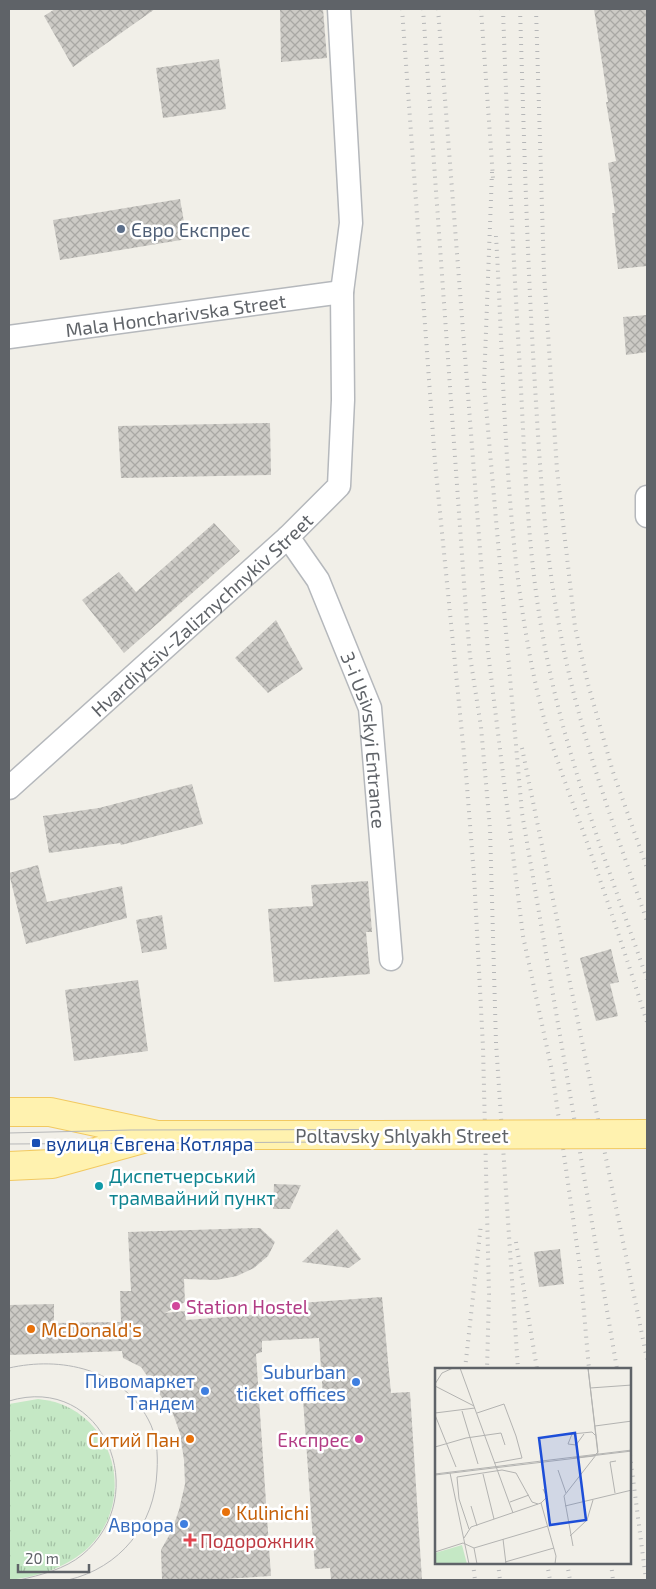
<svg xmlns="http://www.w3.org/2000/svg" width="656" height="1589" font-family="'Exo 2',sans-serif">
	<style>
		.grass { fill: url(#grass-tufts) }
		.building { fill: url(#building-cross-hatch) }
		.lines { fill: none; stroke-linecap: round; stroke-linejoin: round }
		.minor-casing { stroke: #b5b8bc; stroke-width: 25 }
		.primary-casing { stroke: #f2c960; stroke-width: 30 }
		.minor { stroke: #fff; stroke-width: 22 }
		.primary { stroke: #fff2af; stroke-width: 28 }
		.tram { stroke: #b6b7b8; stroke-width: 1 }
		.rail { stroke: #b6b7b8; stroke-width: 4; stroke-dasharray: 1 6; stroke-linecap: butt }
		.primary-bridge-casing { stroke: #f2c960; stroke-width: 30; stroke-linecap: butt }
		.primary-bridge { stroke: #fff2af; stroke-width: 28 }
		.service-dot { fill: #5c6f8a; stroke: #fff; stroke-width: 2 }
		.transit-dot { fill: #1a4fb4; stroke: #fff; stroke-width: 2 }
		.culture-dot { fill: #0f9aa8; stroke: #fff; stroke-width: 2 }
		.hotel-dot { fill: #d1479c; stroke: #fff; stroke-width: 2 }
		.food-dot { fill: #e8710a; stroke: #fff; stroke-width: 2 }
		.shop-dot { fill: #3f7fe0; stroke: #fff; stroke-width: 2 }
		.health-dot { fill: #e0444e; stroke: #fff; stroke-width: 2 }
		.labels { text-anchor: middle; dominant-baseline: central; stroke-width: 5; stroke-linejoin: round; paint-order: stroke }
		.service-label { font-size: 19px; fill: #4e5e75; stroke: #fff; text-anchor: start }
		.street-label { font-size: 19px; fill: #5f6368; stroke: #fff }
		.transit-label { font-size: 19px; fill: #164399; stroke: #fff; text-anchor: start }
		.culture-label { font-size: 19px; fill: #0d838f; stroke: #fff; text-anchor: start }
		.hotel-label { font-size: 19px; fill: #b23c85; stroke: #fff; text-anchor: start }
		.food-label { font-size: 19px; fill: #c56008; stroke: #fff; text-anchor: start }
		.shop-label { font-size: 19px; fill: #366cbe; stroke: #fff; text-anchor: end }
		.health-label { font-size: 19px; fill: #be3a42; stroke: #fff; text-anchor: start }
		.inset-road { fill: none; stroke: #b3b3b1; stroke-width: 1 }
		.view { fill: #1d4ed8; fill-opacity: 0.15; stroke: #1d4ed8; stroke-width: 2.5 }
		.inset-edge { fill: none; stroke: #5f6368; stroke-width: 2.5 }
	</style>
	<defs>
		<pattern id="grass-tufts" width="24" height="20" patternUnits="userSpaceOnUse" patternTransform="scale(1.25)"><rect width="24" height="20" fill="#c5e8c5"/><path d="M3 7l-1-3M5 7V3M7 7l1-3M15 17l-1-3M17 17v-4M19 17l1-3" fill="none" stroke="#a3c0a4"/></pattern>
		<pattern id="building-cross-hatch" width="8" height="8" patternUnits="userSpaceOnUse" patternTransform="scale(1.25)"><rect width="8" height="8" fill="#cccac5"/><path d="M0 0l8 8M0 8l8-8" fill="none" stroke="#a9a8a4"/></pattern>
	</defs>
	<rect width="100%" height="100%" fill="#f1efe8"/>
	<path class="grass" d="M38 1399C111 1405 140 1496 89 1547 68 1567 37 1577 9 1580V1404Z"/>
	<path class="building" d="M55 9H155L73 67 44 16Z
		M280 9H323L327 58 281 62Z
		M594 9H647V266L618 269 612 213H615L608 163 616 161 606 102H608Z
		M219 59 226 109 163 118 156 68Z
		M180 199 187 239 60 260 53 220Z
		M647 315V352L626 355 623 317Z
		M270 423 271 475 121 478 118 426Z
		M214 523 240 551 124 653 82 600 119 572 136 592Z
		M276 620 303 669 268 693 235 658Z
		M192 784 203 824 121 845 120 843 49 853 43 816 99 808Z
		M38 865 47 902 122 886 127 918 26 944 9 873Z
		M368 881 372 932H366L370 974 274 982 268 909 313 906 311 885Z
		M162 915 167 949 142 953 136 920Z
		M611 949 619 982 610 984 618 1016 596 1021 580 958Z
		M138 980 148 1051 74 1061 65 990Z
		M274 1184 301 1185 290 1209H273Z
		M260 1228 275 1242 268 1256 254 1268 237 1276 216 1280 184 1279 185 1302 165 1313 185 1311 186 1320 241 1316 240 1319 243 1316 260 1314V1306L382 1297 391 1393 410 1392 422 1580H331L330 1568 315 1569 303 1399 323 1397 319 1338 262 1341V1352L256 1354 271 1576 208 1580H162L161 1550 172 1530 179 1510 185 1484 184 1460 180 1433 173 1414 141 1367 123 1358 122 1351 9 1355V1305L54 1304V1323L121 1322 120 1291H131L128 1232Z
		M337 1229 361 1259 349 1268 302 1262Z
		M560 1249 564 1284 539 1287 534 1252Z"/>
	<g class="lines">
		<defs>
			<g id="minor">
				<path id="s1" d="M9 337 342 292"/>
				<path d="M647 497V516"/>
				<path id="s2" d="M288 537 318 580 370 708 391 959"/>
				<path id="s3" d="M9 788 288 537 339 486 343 400 342 292 351 223 339 9"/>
			</g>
			<path id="primary" d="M9 1112H50L157 1135H377
				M9 1166 52 1164 150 1137"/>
		</defs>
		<use href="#minor" class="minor-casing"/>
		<use href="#primary" class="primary-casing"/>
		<use href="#minor" class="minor"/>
		<use href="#primary" class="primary"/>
		<path class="tram" d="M9 1133 131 1130 647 1129
			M9 1144 647 1140
			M9 1368C61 1356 121 1369 148 1419 157 1435 158 1454 157 1471 155 1525 120 1568 68 1580
			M9 1401C104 1372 154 1496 82 1555 65 1569 41 1575 19 1580"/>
		<path class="rail" d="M402 9 435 462 466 774 474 875 483 1047 489 1294 487 1369
			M423 9 466 611 470 656 481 727 490 828 496 1043 518 1369
			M438 9 488 652 523 936 552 1071 580 1267 589 1369
			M481 9 493 178
			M503 9C507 129 513 250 520 371 525 460 527 549 543 637 564 755 608 866 647 979
			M520 9C524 135 527 260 535 386 540 469 545 554 561 636 580 735 614 827 647 921
			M536 9 544 273 557 470 575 627 588 684 613 772 647 868
			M492 172 484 384 522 813 617 1369
			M496 236C505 389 504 550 539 699 550 745 568 789 584 834 606 896 627 959 647 1022
			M522 748 647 1359
			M516 1242 537 1369
			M465 1369 481 1224
			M630 1455 646 1580
			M473 1563 475 1580
			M498 1563 500 1580
			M547 1563 550 1580
			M567 1563 570 1580
			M611 1563 613 1580"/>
		<defs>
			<path id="primary-bridge" d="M377 1135 647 1134"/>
		</defs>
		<use href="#primary-bridge" class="primary-bridge-casing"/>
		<use href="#primary-bridge" class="primary-bridge"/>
	</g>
	<circle class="service-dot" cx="121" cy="229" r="5"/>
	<rect class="transit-dot" x="31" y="1138" width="10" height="10" rx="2.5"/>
	<circle class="culture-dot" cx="99" cy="1186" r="5"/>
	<g class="hotel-dot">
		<circle cx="176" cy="1306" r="5"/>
		<circle cx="359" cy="1439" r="5"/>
	</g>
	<g class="food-dot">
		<circle cx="31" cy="1329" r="5"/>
		<circle cx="190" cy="1439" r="5"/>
		<circle cx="226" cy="1512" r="5"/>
	</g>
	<g class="shop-dot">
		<circle cx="356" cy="1382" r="5"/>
		<circle cx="205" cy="1391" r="5"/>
		<circle cx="184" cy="1524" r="5"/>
	</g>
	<path class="health-dot" d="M187.5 1532.5h5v5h5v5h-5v5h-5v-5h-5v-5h5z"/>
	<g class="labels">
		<g class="service-label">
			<text x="131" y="229">Євро Експрес</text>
		</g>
		<g class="street-label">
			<text stroke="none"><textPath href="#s1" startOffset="168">Mala Honcharivska Street</textPath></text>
			<text stroke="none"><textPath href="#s3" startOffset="259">Hvardiytsiv-Zaliznychnykiv Street</textPath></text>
			<text stroke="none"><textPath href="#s2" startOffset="221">3-i Usivskyi Entrance</textPath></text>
			<text x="402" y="1135">Poltavsky Shlyakh Street</text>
		</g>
		<g class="transit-label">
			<text x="46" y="1143">вулиця Євгена Котляра</text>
		</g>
		<g class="culture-label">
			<text x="109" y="1175">Диспетчерський<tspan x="109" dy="22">трамвайний пункт</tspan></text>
		</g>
		<g class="hotel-label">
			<text x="186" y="1306">Station Hostel</text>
			<text x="349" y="1439" text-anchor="end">Експрес</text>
		</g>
		<g class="food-label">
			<text x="41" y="1329">McDonald's</text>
			<text x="180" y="1439" text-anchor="end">Ситий Пан</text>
			<text x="236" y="1512">Kulinichi</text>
		</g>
		<g class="shop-label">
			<text x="346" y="1371">Suburban<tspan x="346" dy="22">ticket offices</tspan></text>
			<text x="195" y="1380">Пивомаркет<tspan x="195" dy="22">Тандем</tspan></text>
			<text x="174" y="1524">Аврора</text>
		</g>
		<g class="health-label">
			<text x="200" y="1540">Подорожник</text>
		</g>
	</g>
	<g transform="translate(435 1368)">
		<rect width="196" height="196" fill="#f1efe8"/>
		<path d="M27 177 32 196H0V185Z" fill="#c5e8c5"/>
		<path class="inset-road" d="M25 0 78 145M153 0 163 87M153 0 163 84 159 88M0 16 7 5 18 0M0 18 39 38M155 20 197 17M27 43 43 96M0 45 40 40M42 45 69 36 81 68 87 90 59 95M0 47 21 99M160 58 197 53M149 66 141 77 133 76 137 66 157 64 161 68M0 79 31 70 66 65 70 77M138 90 197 83M123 102 131 125M15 105 34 196M0 106 197 82M48 106 59 151M0 107 159 88M180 125 175 94 181 93M75 134 94 127M106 135 121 188 120 196M36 138 42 158M130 138 197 122M34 161 24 131 22 109 67 102 81 105 97 134 103 136M135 168 152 152 158 132M29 170 36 159 106 135 112 129 108 121M68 171 71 196M138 178 129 128 161 87M39 180 42 196M0 184 28 175 39 180 113 158M70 194 119 180"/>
		<path class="view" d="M140 65 151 152 115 157 104 70Z"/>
		<rect width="196" height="196" class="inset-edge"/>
	</g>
	<rect width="656" height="1589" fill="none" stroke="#5f6368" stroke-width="20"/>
	<path d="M18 1564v8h71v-8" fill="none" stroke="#5f6368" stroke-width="2.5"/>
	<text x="25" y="1564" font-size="15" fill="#5f6368" stroke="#ffffff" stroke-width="4" paint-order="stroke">20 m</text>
</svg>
